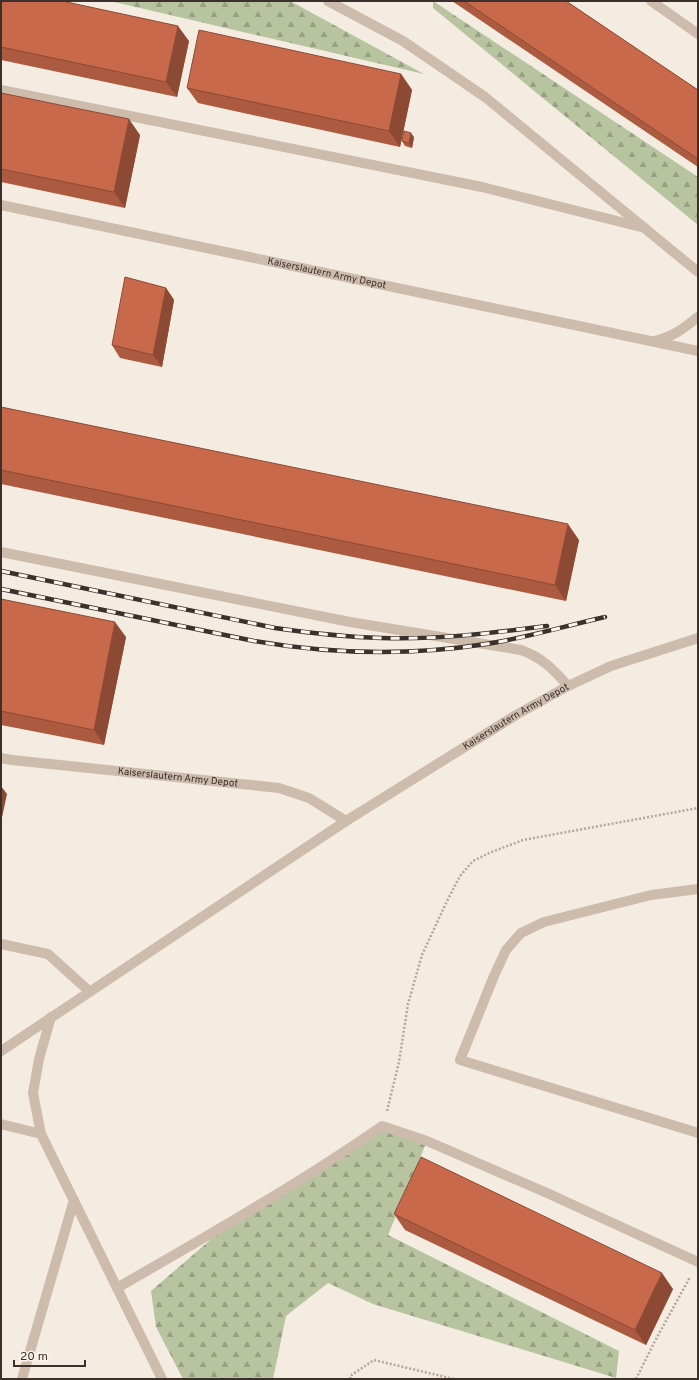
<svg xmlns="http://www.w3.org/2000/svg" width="699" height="1380" font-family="Overpass,sans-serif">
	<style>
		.forest { fill: url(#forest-firs) }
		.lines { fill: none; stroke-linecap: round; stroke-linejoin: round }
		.path { stroke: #b9a596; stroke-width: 2.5; stroke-dasharray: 2 2; stroke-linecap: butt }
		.service { stroke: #cdbbac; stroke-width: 10 }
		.rail-casing { stroke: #3b302b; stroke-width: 4.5 }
		.rail { stroke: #fbf5ee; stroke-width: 3; stroke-dasharray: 9; stroke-linecap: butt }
		.wall { fill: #ac5a40 }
		.shaded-wall { fill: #8c4a34 }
		.building { fill: #c8694b; stroke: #8c4a34 }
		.labels { text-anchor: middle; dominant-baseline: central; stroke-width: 3; stroke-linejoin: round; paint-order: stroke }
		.street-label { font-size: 10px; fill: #3b302b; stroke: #fbf5ee }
	</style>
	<defs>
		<pattern id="forest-firs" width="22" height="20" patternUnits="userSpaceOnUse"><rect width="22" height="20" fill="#b8c4a0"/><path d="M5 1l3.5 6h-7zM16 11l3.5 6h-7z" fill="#97a083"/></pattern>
	</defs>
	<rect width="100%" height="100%" fill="#f4ebe1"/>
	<path class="forest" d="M110 1H290L424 74Z
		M433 1 698 177V225L433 8Z
		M382 1126 427 1141 388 1235 619 1351 616 1378 373 1304 328 1283 286 1316 273 1379H183L156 1327 151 1291 230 1223Z"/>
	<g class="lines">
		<path class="path" d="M387 1111 399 1062 408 1004 422 955 447 901 460 876 473 861 489 853 523 840 698 808
			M350 1379V1376L374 1360 454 1379
			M636 1379 655 1341 690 1277"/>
		<g class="service">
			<path d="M328 1 403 41 485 97 698 272"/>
			<path d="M651 1 698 34"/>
			<path d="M1 90 482 187 645 228"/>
			<path id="s1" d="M1 205 698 351"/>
			<path d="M655 341C674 336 683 329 698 317"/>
			<path d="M1 552 350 622 521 650C543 658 554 670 568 686"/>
			<path id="s2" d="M1 758 12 760 279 788 309 798 346 821"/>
			<path d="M698 889 651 895 544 922 521 933 506 950 494 976 460 1060 698 1133"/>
			<path d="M1 944 48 954 90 992"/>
			<path id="s3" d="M1 1051 346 821 516 715 568 686 611 666 698 638"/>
			<path d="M1 1124 41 1134 33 1093 39 1059 51 1017"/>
			<path d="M41 1134 162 1379"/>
			<path d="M117 1288C207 1236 297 1185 382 1126L427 1141 547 1193 698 1262"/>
			<path d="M22 1379 74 1200"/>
		</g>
		<defs>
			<path id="rail" d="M1 571 275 628C310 633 345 637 381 638 437 640 492 633 547 626
				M1 589 254 641C330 654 409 656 486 644 526 638 565 626 605 617"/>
		</defs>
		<use href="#rail" class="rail-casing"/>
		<use href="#rail" class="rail"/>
	</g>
	<path class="wall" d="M1 1 189 41 177 97 1 60Z
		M452 1H566L698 90V167Z
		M401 74 412 90 400 147 198 103 187 88Z
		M1 93 140 135 125 208 1 182Z
		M414 137 412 148 405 146 402 141Z
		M166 288 174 300 162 367 120 358 112 345Z
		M1 407 579 540 566 601 1 484Z
		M1 599 126 637 104 745 1 725Z
		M394 1214 673 1289 646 1345 405 1230Z"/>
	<path class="shaded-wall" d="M178 26 189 41 177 97 166 82Z
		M401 74 412 90 400 147 389 131Z
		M129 119 140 135 125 208 114 192Z
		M411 133 414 137 412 148 409 143Z
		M166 288 174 300 162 367 153 355Z
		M568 524 579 540 566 601 555 585Z
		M115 622 126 637 104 745 94 730Z
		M1 786 7 794 1 822Z
		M662 1273 673 1289 646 1345 635 1330Z"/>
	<path class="building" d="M1 1H62L178 26 166 82 1 47Z
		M464 1H566L698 90V159Z
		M199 30 401 74 389 131 187 88Z
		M1 93 129 119 114 192 1 169Z
		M404 131 411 133 409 143 402 141Z
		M125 277 166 288 153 355 112 345Z
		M1 407 568 524 555 585 1 470Z
		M1 599 115 622 94 730 1 711Z
		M421 1157 662 1273 635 1330 394 1214Z"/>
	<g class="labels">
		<g class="street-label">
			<text stroke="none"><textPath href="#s1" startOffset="333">Kaiserslautern Army Depot</textPath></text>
			<text stroke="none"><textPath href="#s3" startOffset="614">Kaiserslautern Army Depot</textPath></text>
			<text stroke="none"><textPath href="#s2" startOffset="178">Kaiserslautern Army Depot</textPath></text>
		</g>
	</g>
	<rect width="699" height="1380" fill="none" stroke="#3b302b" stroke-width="4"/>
	<path d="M14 1360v6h71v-6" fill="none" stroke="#3b302b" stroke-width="2"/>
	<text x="20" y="1360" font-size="12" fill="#3b302b" stroke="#fbf5ee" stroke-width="3" paint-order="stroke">20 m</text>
</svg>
